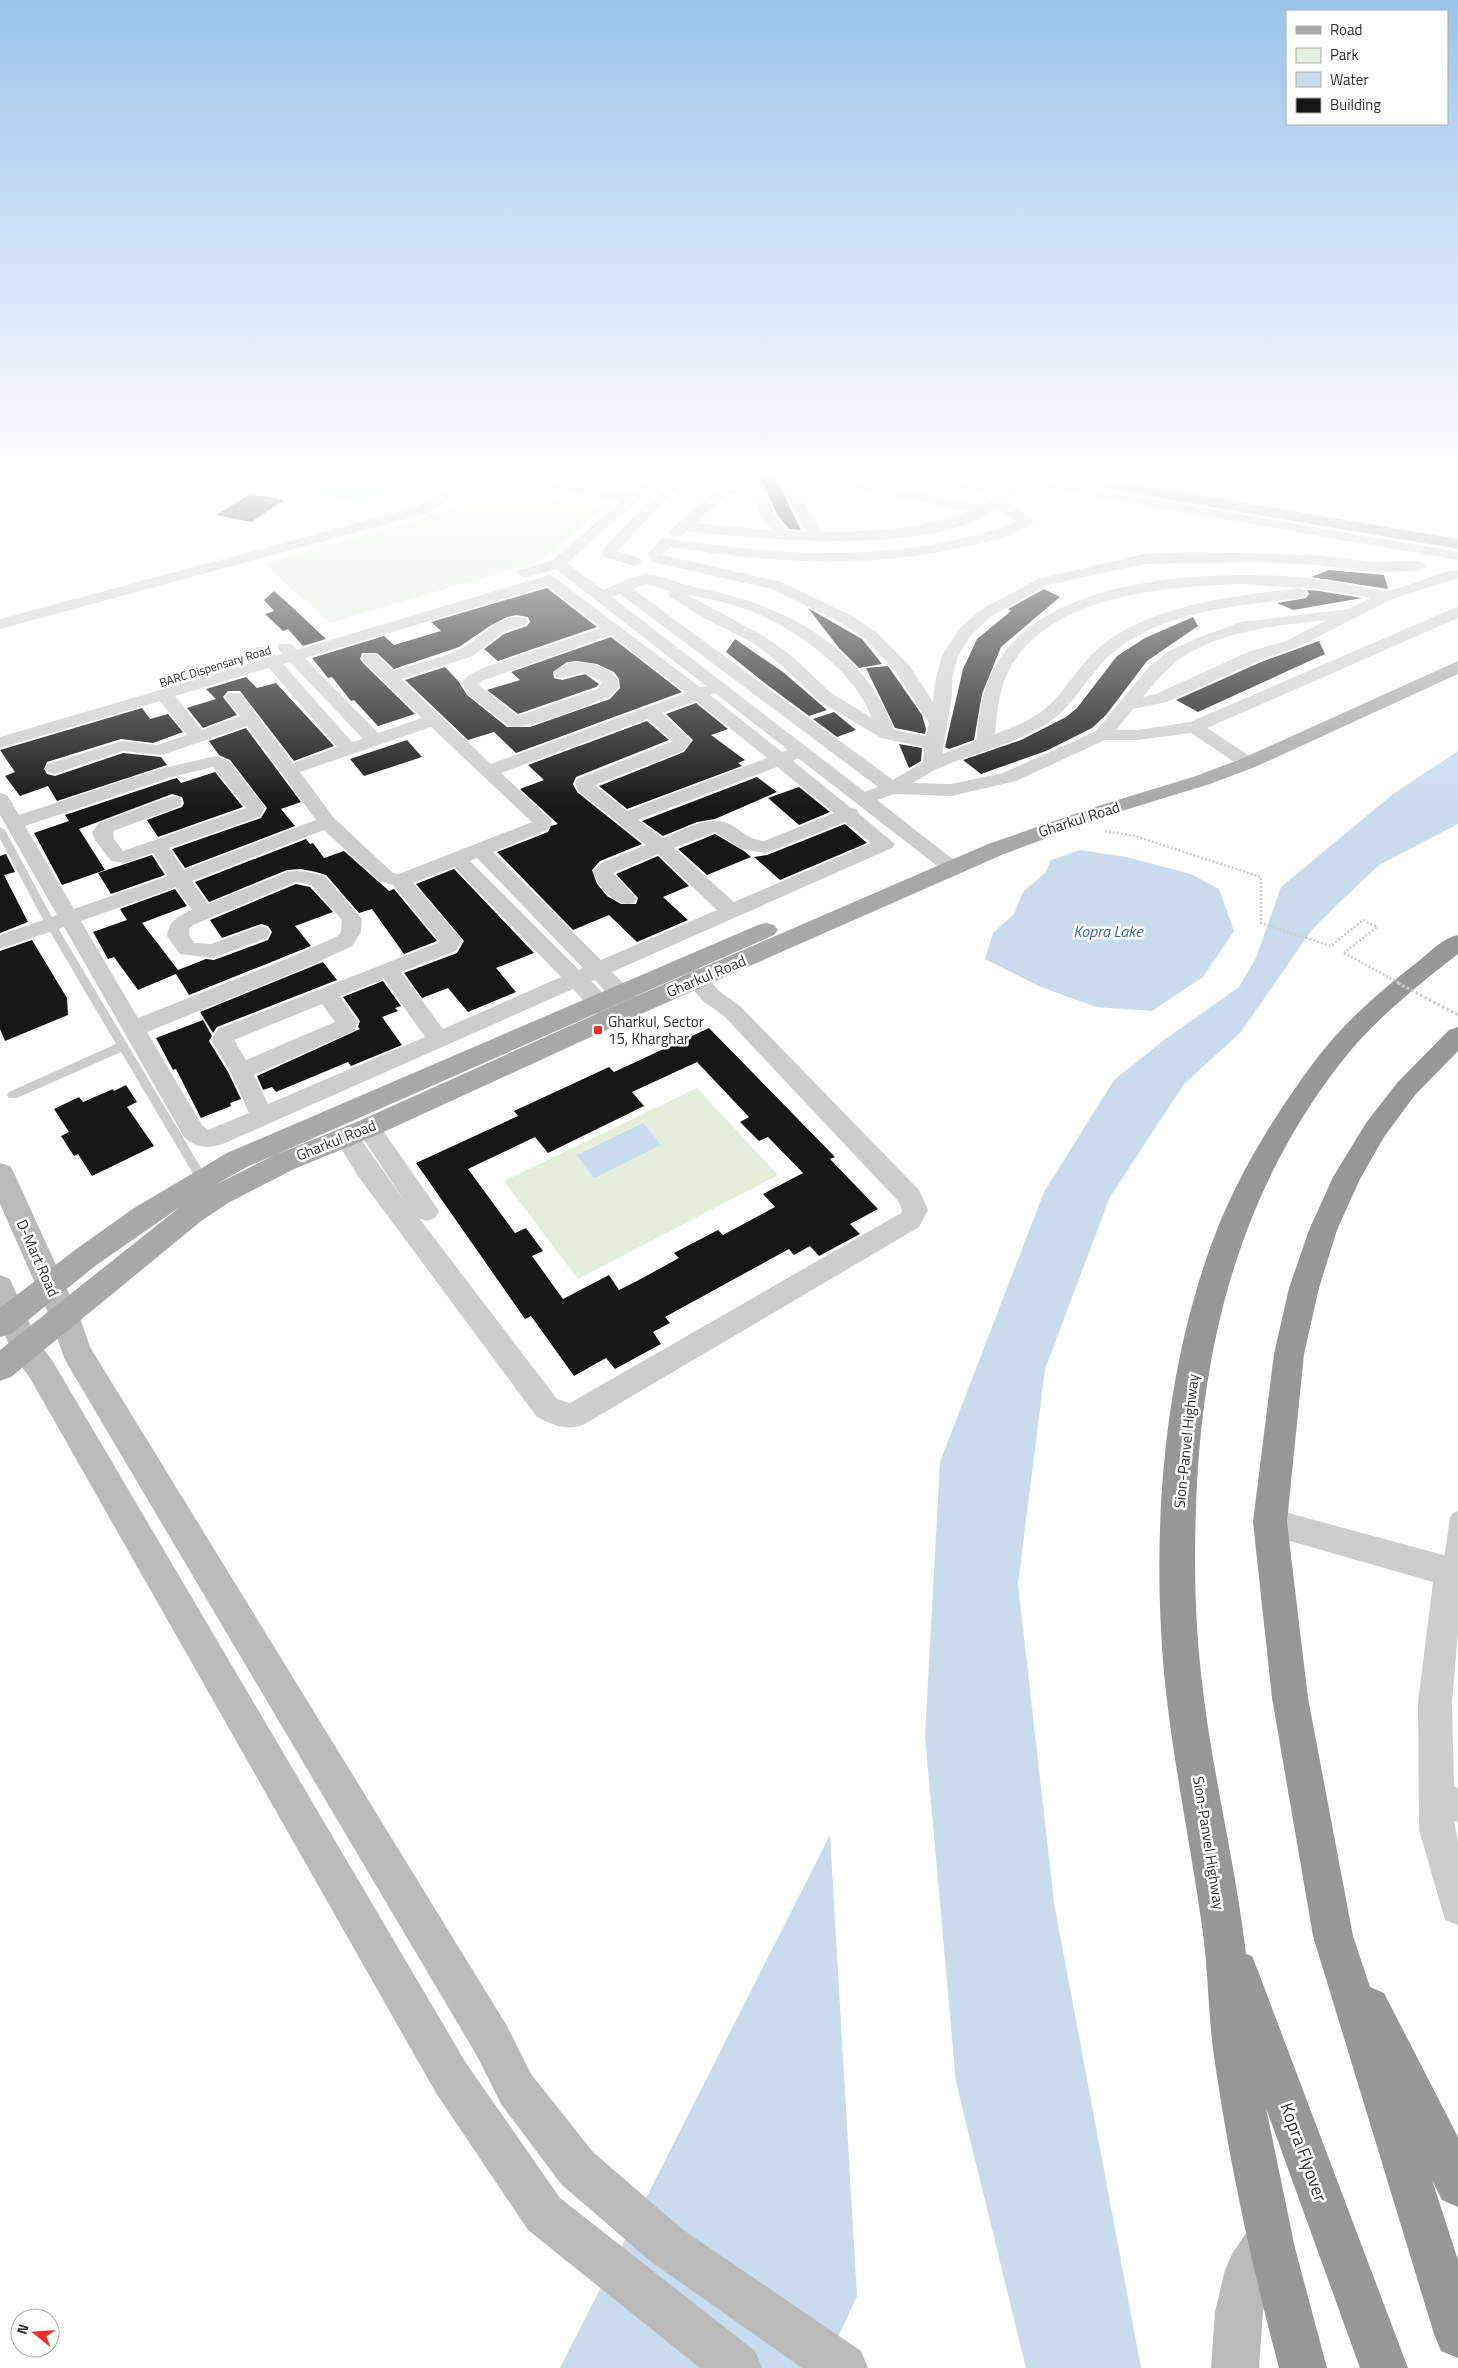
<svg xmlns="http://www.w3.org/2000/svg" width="1458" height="2368" font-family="'Titillium Web',sans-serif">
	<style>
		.green { fill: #e4eedd }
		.water { fill: #c8dcee }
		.building { fill: #171717; fill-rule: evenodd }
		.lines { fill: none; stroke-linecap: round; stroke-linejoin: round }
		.path { stroke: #cdcdcd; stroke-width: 2.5; stroke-dasharray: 2 2; stroke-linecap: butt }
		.lane { fill: #cdcdcd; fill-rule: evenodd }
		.street { fill: #cdcdcd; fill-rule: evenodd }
		.secondary { fill: #bababa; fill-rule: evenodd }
		.primary { fill: #a8a8a8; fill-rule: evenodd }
		.highway { fill: #979797; fill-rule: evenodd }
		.path-bridge-far1 { stroke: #cdcdcd; stroke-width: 2.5; stroke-dasharray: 2 2; stroke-linecap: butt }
		.path-bridge { stroke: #cdcdcd; stroke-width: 3; stroke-dasharray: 2.5 2.5; stroke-linecap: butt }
		.poi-dot { fill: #f02f29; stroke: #fff; stroke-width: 2 }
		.labels { text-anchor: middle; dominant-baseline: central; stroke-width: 5; stroke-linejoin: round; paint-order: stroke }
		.far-street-label { font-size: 12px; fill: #303030; stroke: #fff }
		.street-label { font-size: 15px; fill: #303030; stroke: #fff }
		.poi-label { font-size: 15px; fill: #303030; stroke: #fff; text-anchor: start }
		.water-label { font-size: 16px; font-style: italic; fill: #386998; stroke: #fff }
		.near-street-label { font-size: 18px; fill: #303030; stroke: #fff }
	</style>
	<rect width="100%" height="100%" fill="#fff"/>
	<path class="green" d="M487 485 606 507 540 561 330 623 264 564 450 510Z
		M697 1088 778 1175 578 1279 504 1181Z"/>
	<path class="water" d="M301 474H413L368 505 280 487Z
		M1458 751V824L1379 865 1339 903 1311 931 1241 1032 1184 1084 1110 1197 1045 1369 1018 1584 1054 1903 1141 2368H1026L956 2082 925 1736 940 1462 1044 1192 1114 1080 1164 1040 1239 987 1256 958 1281 887 1393 794Z
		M1080 850 1126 857 1191 874 1219 889 1234 931 1203 977 1152 1011 1096 1007 1041 987 985 959 993 933 1014 914 1023 892 1045 873 1051 860Z
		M643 1123 661 1145 594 1178 577 1155Z
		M830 1835 857 2296 824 2368H560Z"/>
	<path class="building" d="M758 474H774L801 530 789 529 778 516Z
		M250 494 284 500 251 522 216 515Z
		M1329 570 1384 575 1388 589 1311 577Z
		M547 588 597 627 498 661 484 649 504 634 527 626 530 622 528 617 516 615 507 617 490 626 459 647 394 669 377 653H362L360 659 363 663 415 714 378 726 354 700 351 701 332 677 328 678 312 658 384 636 394 645 441 631 431 622Z
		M1044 589 1060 597 1001 647 982 694 974 740 949 749 945 747 963 669 977 639 1011 611 1008 609Z
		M1307 590 1319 591 1362 598 1293 610 1277 603 1306 598 1309 594Z
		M274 591 291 606 326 639 303 646 288 629 283 631 265 614 274 611 264 600Z
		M808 608 862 639 882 664 859 668 839 648Z
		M1193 617 1198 626 1147 661 1106 715 1092 728 1046 751 981 774 963 760 1021 740 1066 717 1077 708 1117 656 1145 638Z
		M611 637 682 692 516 753 494 732 468 740 405 680 445 667 459 682 467 695 507 727H530L610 699 620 688 619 679 614 672 597 664 577 661 567 662 553 672 554 678 562 680 585 674 599 684 596 687 518 714 487 690 520 680 511 672Z
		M735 639 783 672 827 710 809 716 766 684 726 652Z
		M1319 641 1325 654 1198 712 1176 700 1261 662Z
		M888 666 922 715 926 729 925 734 895 728 866 668Z
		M246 677 257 688 276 683 334 746 294 761 240 691H228L223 697 237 715 203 728 187 708 216 699 206 689Z
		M696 703 728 729 711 735 745 760 738 763 742 766 627 809 599 786 684 752 693 740 666 714Z
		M142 708 150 719 168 714 183 732 153 743 121 739 47 762 44 769 47 774 55 776 123 753 161 757 167 765 57 801 48 786 20 796 5 776 15 772 0 750Z
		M834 712 856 730 837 737 813 719Z
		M647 721 669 740 576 777 573 784 577 792 642 844 600 861 592 870 597 884 607 896 621 904H636L638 898 616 874 658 856 689 886 663 897 688 920 637 942 609 915 573 930 497 852 548 832 551 826 558 824 520 789 544 780 528 765Z
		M246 728 301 802 281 809 295 826 185 868 172 849 261 818 267 808 230 760 219 755 209 741Z
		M407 740 422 757 364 776 350 759Z
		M899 744 922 748 921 761 909 768Z
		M215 772 243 807 158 837 147 820 182 807 184 803 182 797 172 794 79 829 105 870 62 885 34 833 69 821 65 815 173 779 177 778 181 783Z
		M757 777 777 792 715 819 697 822 663 836 642 821Z
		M799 787 830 812 799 825 768 798Z
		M845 824 867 843 780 880 754 857 767 855Z
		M715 834 744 851 751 857 707 875 678 849Z
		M306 839 310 844 313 843 324 858 344 851 389 891 394 889 437 941 404 954 372 909 359 913 326 875 316 872 301 869 287 870 209 902 195 882Z
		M6 854 15 872 4 875 28 922 0 933V856Z
		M152 855 165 875 111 894 98 873Z
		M454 869 534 953 496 968 516 992 468 1012 448 988 422 998 404 973 457 953 464 941 416 884Z
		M296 884 310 887 333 912 295 926 311 946 189 995 176 974 138 990 114 957 108 959 93 932 127 920 120 909 175 889 187 906 142 923 178 970 206 959 214 960 268 940 272 932 268 926 261 924 222 938 210 920Z
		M32 940 67 998 68 1015 5 1041 0 1029V951Z
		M323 962 337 980 217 1027 213 1033 200 1012Z
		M383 981 401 1006 395 1008 398 1011 382 1017 402 1045 351 1066 348 1062 276 1092 272 1087 263 1090 257 1076 360 1029 358 1027 360 1021 343 997Z
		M203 1020 212 1036 209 1041 228 1072 241 1099 230 1103 231 1106 201 1118 176 1069 173 1070 156 1038Z
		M709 1028 835 1157 830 1159 878 1209 850 1224 860 1234 819 1256 810 1246 794 1255 789 1249 665 1317 670 1323 653 1332 661 1344 615 1369 606 1358 574 1376 531 1316 525 1319 416 1163 518 1116 514 1111 609 1067 614 1072ZM697 1062 749 1117 740 1122 759 1141 768 1137 803 1173 763 1194 775 1207 723 1235 718 1230 674 1253 679 1258 637 1281 619 1290 609 1275 563 1299 532 1256 543 1251 526 1228 515 1233 468 1169 535 1137 548 1153 644 1106 632 1092Z
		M126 1085 137 1102 127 1107 154 1146 92 1176 78 1154 74 1156 61 1136 69 1132 54 1109 79 1097 83 1102 113 1089 114 1091Z"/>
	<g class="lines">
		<path class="path" d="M1105 831 1135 836 1261 877V923L1331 946 1363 920 1377 927 1344 953"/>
		<path class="lane" d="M0 827 5 830 55 923 206 1176 208 1179 206 1182H198L121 1052 17 1098H9L7 1095 9 1092 116 1044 45 923 0 839Z
			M1458 1511V1571L1456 1577 1450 1579 1444 1577 1442 1572 1450 1518 1453 1513Z"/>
		<path class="street" d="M468 474H513L629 494 653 474H668L567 563 603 590C612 586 636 575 646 574 654 574 683 584 694 587 780 603 862 643 894 730L926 736 929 723 896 672 864 638 840 622 772 589 653 562 648 554 661 539 666 538C763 553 862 562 959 539 978 534 999 530 1017 521L995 508C939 556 758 540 687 531L681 536H671L669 533 671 530C693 509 715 488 744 478L741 474H755L758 476 776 517 788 531 807 532 792 506 779 474H793L806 506 822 532C872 532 921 529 969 511L871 493 801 477 799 474H822L981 505 993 495 891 478 884 474H913L1001 488H1011L1013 491 1003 501 1032 518 1034 521 1032 524C1013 536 990 541 968 546 869 570 769 563 670 547L662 555 782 582 852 616 876 632 909 665 933 702 936 678 942 656 959 629 980 610 1038 579 1144 554 1192 552 1315 555 1372 562 1419 561 1427 566 1419 571 1372 572 1315 565 1260 562 1144 564 1048 585 992 616 971 635 958 656 952 678V696L942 754 976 741C979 716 982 690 994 668 1041 580 1195 571 1283 576 1304 577 1326 580 1347 584 1359 586 1372 590 1384 591 1397 591 1434 575 1449 571L1458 570V578L1392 599 1298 647 1260 660 1167 702 1133 709 1116 730H1138L1190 722 1452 609 1458 607V618L1207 728 1254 759 1257 763 1254 767H1242L1191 733 1138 740H1105L1016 781 951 796 894 794 877 800 959 864 962 868 959 872 952 874 945 872 798 758 793 761 851 808 857 809 859 814 895 844 892 848 612 972 642 1002 645 1007 642 1012C622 1018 607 993 595 980L591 981 621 1012 624 1017 621 1022C601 1028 586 1002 573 989L225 1143C209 1149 197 1149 184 1137L64 927 0 949V935L57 915 0 815V793L7 795 19 815 159 769 216 756 229 761 265 807 260 816 253 819 169 848 184 870 316 820 247 726 162 755 123 751 54 774 48 772 45 768 48 764 122 741 157 745 187 735 160 701 0 748V737L262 660 255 651 257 647H269L276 656 282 654 277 647 279 644H291L297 650 549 575 554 577 700 687 706 686 556 569 525 578 517 573 520 570 553 560 621 501 492 478 479 479 427 513 0 629V619L417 507ZM749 485 762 518 772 530 695 523 726 497ZM646 584 670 591 668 594 670 597 706 619 755 644 781 665 819 701 881 738 924 747 923 762 893 780 633 589ZM1240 584 1319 589 1371 598 1349 609 1241 622 1197 638 1167 652 1149 667 1096 731 1003 773 951 784 913 783C922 778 930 772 939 768 974 752 1013 745 1045 725 1072 708 1086 678 1109 656 1159 611 1236 606 1299 598L1305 596 1307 593 1305 590 1299 588C1233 597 1155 603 1101 646 1080 663 1068 688 1048 706 1033 720 1014 727 995 734 997 712 999 688 1010 668 1052 594 1165 587 1240 584ZM547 586 601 628 483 668C474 672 467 675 461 683L468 694 508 726C529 731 586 705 609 697L619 687 618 680C607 663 567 654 554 673L556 677 562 678 585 672 602 682 601 685 597 689 518 716 481 687 479 684 482 681 611 635 686 693 491 764 401 679 473 656 503 632 526 624 528 621 526 618C499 611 481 639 460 649 439 659 415 664 393 671L376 654H364L362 658 364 662 422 718 378 733 305 658ZM620 594 878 787 865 792 612 597ZM688 595C710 599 731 603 751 611 796 629 855 671 872 718L831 693 793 657 767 638ZM1327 620 1286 641 1248 652 1156 694 1143 697C1154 684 1164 671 1177 661 1218 630 1278 626 1327 620ZM290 662 363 739 352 742 283 664ZM269 668 337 747 293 763 240 693H228L225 697 240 716 202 730 175 696ZM715 693 788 750 782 752 710 695ZM696 701 767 758 627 811 595 785 683 751 692 741 662 713ZM647 719 673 741 577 779 575 783 578 791 646 845 601 863 593 871C597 887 617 908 634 903L637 899 613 873 658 854 717 910 601 960 493 852 547 830 552 821 501 773ZM431 727 532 822 399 874 393 873 334 818 300 772ZM213 767 246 808 123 851 114 839 113 831 180 806 182 802 180 798 173 796 166 798 99 823 92 832 95 840 111 861 124 863 153 853 168 876 74 909 25 826 172 777ZM777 767 834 813 764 841C750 840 744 833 733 826 711 812 684 830 663 838L638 820ZM845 822 871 843 734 902 674 848 715 832 741 849 766 853ZM324 830 379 881 393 885 440 942 218 1029 211 1040 230 1071 249 1113 208 1130 202 1125 147 1032 307 967 352 946 361 932 362 919 325 876C313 873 299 869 287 872L208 904 192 881ZM477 858 583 968 579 970 470 861ZM454 867 561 977 443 1029 401 972 456 951 462 940 458 935 413 883ZM296 882 311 885 342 920 341 932 338 936 291 957 138 1018 81 921 176 887 192 910C178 916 169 921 167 936L180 954 213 958 267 938 270 933 267 928 260 926 211 944 194 943 189 935V929L193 925ZM384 979 425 1037 268 1104 254 1075 354 1031 358 1022 340 996ZM322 1004 335 1022 246 1060 234 1040Z
			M682 474H697L659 507 617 551 639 558 642 561 639 564 634 566 604 557 602 554 605 547 649 501Z
			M977 474H1006L1458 552V560L984 478Z
			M684 958 692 960 719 991 740 1006 919 1190 928 1210 919 1227 583 1425C566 1431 553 1425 537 1417L358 1176 334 1137 337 1131 346 1128 355 1131 406 1203 356 1128 359 1122 368 1119 377 1122 439 1211 435 1218 426 1221 419 1218 557 1399 570 1403 901 1213 902 1210 899 1202 724 1016 703 1001 673 965 676 960Z
			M1270 1508 1458 1559V1632L1452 1702 1454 1786 1458 1788V1822L1454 1821 1458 1842V1925L1445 1920 1419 1830 1418 1702 1433 1582 1259 1532 1255 1522 1259 1512Z"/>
		<path class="secondary" d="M0 1163 10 1166 14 1173 79 1315 90 1347 507 2026 531 2074 593 2152 682 2229 861 2351 868 2368H802L650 2261 561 2184 501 2104 477 2056 65 1360 49 1315 0 1204Z
			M0 1275 10 1279 37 1340 52 1360 466 2063 560 2198 755 2351 762 2368H700L528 2230 436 2093 30 1378 14 1356 0 1323Z
			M1269 2216 1285 2223 1292 2239 1285 2255 1269 2279 1263 2312 1259 2368H1211L1215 2312 1225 2270 1232 2254 1253 2223Z"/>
		<path class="primary" d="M1040 474H1072L1458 539V549L1048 479Z
			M1458 661V674L1255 767 1210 784 1112 814 1004 854 643 1013 377 1135 294 1169 228 1203 200 1222 11 1377 0 1381V1350L180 1207 95 1266 11 1334 0 1337V1308L75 1250 134 1208 227 1153 758 925 766 923 774 925 778 930 774 935 275 1155 359 1121 625 1001 988 844 1098 806 1196 776 1241 759ZM274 1155 213 1186 247 1167Z"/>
		<path class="highway" d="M1458 935V954C1417 986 1374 1020 1342 1061 1239 1193 1201 1346 1196 1510 1194 1564 1195 1620 1201 1674 1211 1768 1235 1860 1246 1954L1252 1956 1258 1971 1408 2368H1360L1266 2108 1295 2248 1327 2368H1279C1251 2263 1228 2157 1213 2049 1208 2008 1208 1967 1202 1926 1190 1841 1172 1757 1164 1673 1151 1525 1164 1360 1220 1222 1244 1165 1277 1112 1314 1062 1343 1023 1381 990 1420 960 1431 951 1443 938 1458 935Z
			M1458 1027V1051L1415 1095 1384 1137 1360 1179 1337 1230 1319 1288 1304 1354 1287 1522 1308 1698 1353 1936 1370 1987 1384 1993 1458 2137V2207L1442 2200 1432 2180 1458 2260V2358L1441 2351 1434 2334 1313 1936 1272 1698 1253 1522 1274 1354 1289 1288 1309 1230 1333 1177 1366 1123 1397 1083 1449 1030Z"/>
		<path class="path-bridge-far1" d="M1344 953 1401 984"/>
		<path class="path-bridge" d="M1398 983 1458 1015"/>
	</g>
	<linearGradient id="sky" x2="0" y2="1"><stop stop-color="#9bc4ea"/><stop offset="0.59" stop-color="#fff"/><stop offset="1" stop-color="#fff" stop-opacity="0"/></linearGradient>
	<rect width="1458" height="805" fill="url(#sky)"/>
	<rect class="poi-dot" x="593" y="1025" width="10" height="10" rx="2.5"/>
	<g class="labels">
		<g class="far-street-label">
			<text transform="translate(215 666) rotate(-17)">BARC Dispensary Road</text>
		</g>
		<g class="street-label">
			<text transform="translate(1079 819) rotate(-18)">Gharkul Road</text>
			<text transform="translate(706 976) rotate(-23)">Gharkul Road</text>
			<text transform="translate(336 1140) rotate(-22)">Gharkul Road</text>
			<text transform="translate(38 1258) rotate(66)">D-Mart Road</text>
			<text transform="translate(1186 1441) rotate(-84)">Sion-Panvel Highway</text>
			<text transform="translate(1209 1843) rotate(81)">Sion-Panvel Highway</text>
		</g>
		<g class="poi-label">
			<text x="608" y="1021">Gharkul, Sector<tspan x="608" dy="17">15, Kharghar</tspan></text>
		</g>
		<g class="water-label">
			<text x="1108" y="931">Kopra Lake</text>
		</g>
		<g class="near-street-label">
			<text transform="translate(1304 2152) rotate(70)">Kopra Flyover</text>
		</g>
	</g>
	<rect x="1286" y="10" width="162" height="115" fill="#ffffff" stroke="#acacac"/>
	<rect x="1296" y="26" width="25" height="8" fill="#a8a8a8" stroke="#acacac"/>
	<text x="1330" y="35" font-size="15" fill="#303030">Road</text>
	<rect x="1296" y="48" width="25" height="15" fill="#e4eedd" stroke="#acacac"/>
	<text x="1330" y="60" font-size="15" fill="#303030">Park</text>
	<rect x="1296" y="72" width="25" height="15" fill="#c8dcee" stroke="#acacac"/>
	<text x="1330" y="85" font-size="15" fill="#303030">Water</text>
	<rect x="1296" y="98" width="25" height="15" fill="#171717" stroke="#acacac"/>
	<text x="1330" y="110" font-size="15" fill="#303030">Building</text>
	<g transform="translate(35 2333) rotate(287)"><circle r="24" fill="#ffffff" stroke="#acacac"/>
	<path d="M0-4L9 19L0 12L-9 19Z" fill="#f02f29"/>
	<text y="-8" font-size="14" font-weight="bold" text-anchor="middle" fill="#303030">N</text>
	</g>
</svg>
